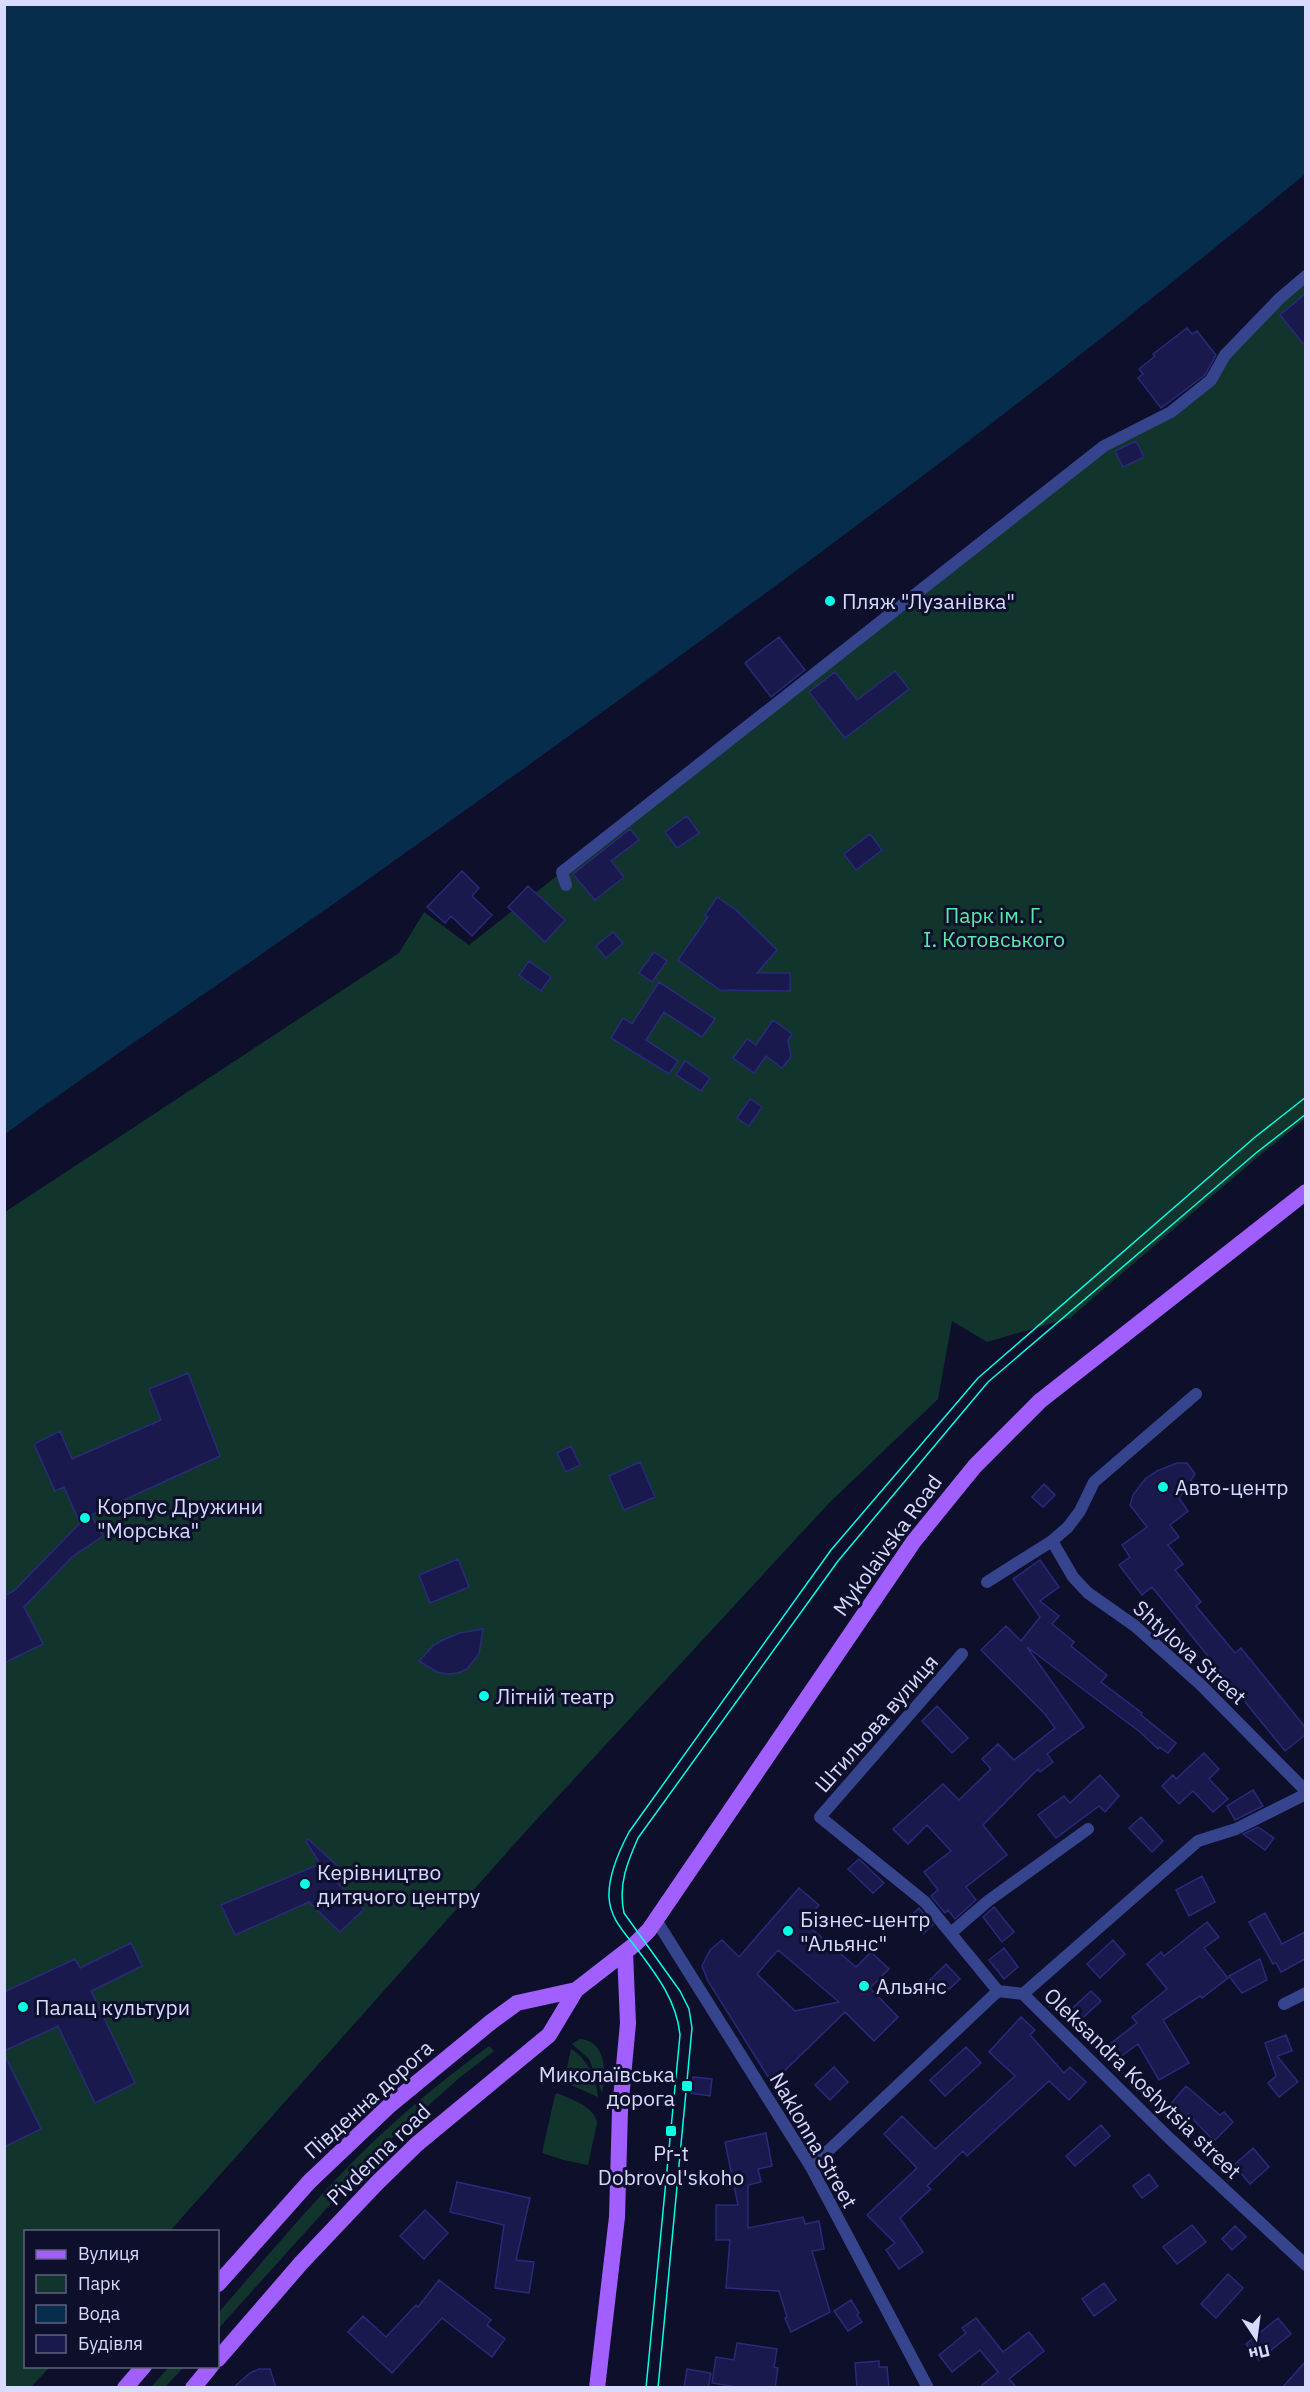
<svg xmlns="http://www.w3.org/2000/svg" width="1310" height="2392" font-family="'IBM Plex Sans',sans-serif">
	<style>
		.green { fill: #11352c }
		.water { fill: #062e4c }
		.building { fill: #19194d; stroke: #292a7b; stroke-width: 1.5; fill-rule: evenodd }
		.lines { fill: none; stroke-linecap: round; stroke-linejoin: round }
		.pedestrian { stroke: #36448d; stroke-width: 12 }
		.minor { stroke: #36448d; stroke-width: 12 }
		.primary { stroke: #a25fff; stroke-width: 16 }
		.tram { stroke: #04ffe4; stroke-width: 1.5 }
		.poi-dot { fill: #04ffe4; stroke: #0e0f2b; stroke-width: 2 }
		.labels { text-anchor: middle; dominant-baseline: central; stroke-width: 6; stroke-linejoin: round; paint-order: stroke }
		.poi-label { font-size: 21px; fill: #d8dbff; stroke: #0e0f2b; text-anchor: start }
		.park-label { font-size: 21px; fill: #59eaa8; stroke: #0e0f2b }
		.street-label { font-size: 21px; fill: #d8dbff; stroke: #0e0f2b }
	</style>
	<rect width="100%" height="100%" fill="#0e0f2b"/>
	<path class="green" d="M1305 276V1119L1259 1156 1070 1318 987 1342 952 1321 938 1399 830 1502 526 1831 170 2231 26 2232V2366L50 2367 31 2387H5V1212L399 953 424 912 469 945 1104 446 1171 412 1211 380 1225 355Z
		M579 2039C606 2040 607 2073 602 2093L589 2059 572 2044Z
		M489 2046 494 2051 458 2079 382 2147 218 2329V2313C269 2255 319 2193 375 2140 411 2106 449 2075 489 2046Z
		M571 2049C587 2058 597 2079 598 2097L564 2082Z
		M557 2093C571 2099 595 2107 597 2123L588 2165 564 2160 542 2153 555 2095Z
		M170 2366 184 2367 165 2387H151Z"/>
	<path class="water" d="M5 4 1305 5V174C1007 421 693 649 377 873 254 961 127 1045 5 1134Z"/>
	<path class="building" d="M1305 294V346L1280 315Z
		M1187 328 1192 334 1197 331 1216 355 1205 375 1161 408 1138 378 1143 374 1139 369 1155 356 1153 354Z
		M1136 441 1144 457 1123 467 1115 451Z
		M779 637 805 670 771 697 745 663Z
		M895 671 909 689 845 738 809 692 835 672 857 700Z
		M687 816 699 833 677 848 665 832Z
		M630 829 639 840 611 861 624 877 595 900 573 874Z
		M870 834 882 850 856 870 844 854Z
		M462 871 479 888 472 896 492 915 472 936 451 916 445 923 427 907Z
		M528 886 565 920 545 942 508 907Z
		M717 897 736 910 777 950 757 973H790V991L720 990 678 960 708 917 705 915Z
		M613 932 623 943 606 958 596 946Z
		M654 952 667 961 652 982 639 973Z
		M529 961 551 977 541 991 519 975Z
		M659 982 715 1019 702 1037 664 1012 646 1040 678 1061 669 1074 611 1038 623 1018 632 1024Z
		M773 1020 792 1034 788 1040 791 1057 782 1068 766 1056 754 1073 733 1058 747 1039 756 1045Z
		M685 1061 710 1078 701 1091 676 1075Z
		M750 1099 762 1107 749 1126 737 1118Z
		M188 1373 220 1456 91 1515 103 1536 72 1557 24 1607 43 1644 4 1663V1596L14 1591 85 1518 79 1521 64 1487 55 1491 34 1444 60 1431 72 1459 161 1420 149 1389Z
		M571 1446 580 1465 566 1472 557 1453Z
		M640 1462 655 1497 624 1510 609 1476Z
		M1177 1463H1187L1195 1474 1179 1498 1188 1511 1170 1525 1179 1537 1168 1545 1183 1564 1175 1570 1201 1602 1196 1606 1235 1653 1241 1648 1305 1727V1735L1285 1751 1152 1587 1142 1595 1119 1565 1130 1557 1122 1545 1147 1527 1130 1505 1133 1495 1145 1479 1157 1471Z
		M1044 1484 1055 1495 1043 1507 1032 1497Z
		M458 1559 469 1587 430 1603 419 1575Z
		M1040 1560 1059 1587 1040 1601 1059 1616 1052 1624 1074 1642 1071 1646 1107 1675 1101 1682 1142 1713 1141 1715 1176 1743 1168 1753 1159 1747 1158 1749 1140 1732 1027 1647 1084 1727 1047 1754 1053 1762 1040 1772 1038 1769 983 1825 1007 1855 966 1887 976 1900 955 1919 948 1910 945 1913 931 1896 938 1890 924 1872 951 1851 927 1825 908 1844 893 1829 943 1784 959 1800 991 1769 982 1759 998 1744 1014 1760 1055 1728 1045 1714 981 1650 1006 1626 1021 1641 1040 1617 1013 1579Z
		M483 1629 479 1654 467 1669 458 1673 447 1674 437 1672 419 1661 434 1645 443 1640 460 1633Z
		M937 1706 968 1738 952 1753 922 1721Z
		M1204 1753 1219 1769 1209 1779 1228 1799 1213 1812 1193 1791 1179 1804 1162 1786 1173 1775 1176 1779Z
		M1100 1775 1119 1796 1105 1812 1099 1806 1056 1838 1038 1815 1064 1796 1070 1803Z
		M1253 1790 1263 1806 1235 1820 1227 1806Z
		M1141 1817 1163 1841 1152 1852 1129 1828Z
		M1258 1827 1274 1838 1265 1850 1243 1834Z
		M308 1839 343 1871 334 1880 364 1909 340 1932 309 1902 235 1935 221 1905 320 1864 306 1841Z
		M859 1859 884 1883 873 1893 848 1869Z
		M1202 1876 1215 1902 1189 1916 1176 1890Z
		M799 1888 819 1905 804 1922 856 1967 871 1952 889 1969 870 1988 898 2017 874 2041 845 2012 772 2083 708 1981 702 1966 710 1950 722 1940 739 1957ZM778 1950 839 2002 795 2011 757 1974Z
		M994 1907 1014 1932 1002 1942 983 1917Z
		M919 1908 933 1925 923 1934 908 1918Z
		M1265 1913 1282 1944 1305 1932V1959L1281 1972 1276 1963 1273 1964 1249 1922Z
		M1207 1922 1219 1937 1204 1948 1228 1978 1202 1998 1200 1996 1163 2020 1189 2063 1159 2080 1138 2044 1115 2061 1105 2048 1137 2023 1132 2017 1167 1989 1147 1964 1161 1952 1164 1956Z
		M1113 1940 1125 1954 1100 1978 1087 1964Z
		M131 1943 142 1966 91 1991 135 2083 95 2103 58 2026 4 2051V1992L75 1959 80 1968Z
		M1004 1948 1018 1967 1004 1979 989 1960Z
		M1260 1959 1267 1980 1242 1993 1229 1976Z
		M946 1964 960 1979 943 1995 929 1981Z
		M1091 1991 1101 2001 1075 2025 1066 2014Z
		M1021 2017 1035 2030 1030 2035 1064 2073 1070 2067 1086 2082 1069 2100 1049 2081 967 2156 963 2151 927 2186 931 2189 900 2218 923 2252 899 2269 886 2250 895 2243 867 2215 917 2168 884 2134 902 2116 935 2149 1015 2076 989 2052Z
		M1286 2035 1292 2051 1277 2056 1298 2082 1279 2097 1268 2083 1276 2076 1265 2043Z
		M966 2047 981 2063 945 2096 930 2080Z
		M4 2054 41 2129 4 2147Z
		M834 2067 848 2082 830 2100 815 2085Z
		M693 2077 712 2079 710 2096 691 2093Z
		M1186 2086 1220 2115 1224 2112 1233 2122 1214 2141 1188 2114 1185 2118 1170 2105Z
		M1101 2125 1110 2136 1075 2166 1066 2156Z
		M766 2133 772 2166 758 2169 761 2182 748 2185V2228L803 2217 805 2224 819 2221 824 2249 812 2251 830 2312 791 2332 785 2318 787 2317 779 2291 726 2288 730 2240H716V2205H738L725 2142Z
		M1253 2148 1269 2167 1250 2184 1234 2165Z
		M1149 2174 1158 2186 1142 2198 1133 2186Z
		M457 2182 530 2198 516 2260 534 2262 529 2293 495 2288 504 2225 450 2212Z
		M425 2210 448 2233 424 2259 400 2236Z
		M1192 2225 1206 2242 1177 2264 1163 2247Z
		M1235 2226 1246 2237 1232 2250 1222 2239Z
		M1228 2274 1243 2288 1216 2318 1201 2304Z
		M439 2280 491 2320 487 2325 505 2339 492 2357 442 2318 392 2373 348 2332 363 2316 386 2337 416 2305 418 2307Z
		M1104 2283 1116 2300 1094 2316 1082 2299Z
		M851 2300 859 2313 857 2315 862 2322 848 2331 834 2311Z
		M976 2318 1003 2352 1029 2332 1044 2351 1009 2379 1017 2388H979L998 2372 980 2350 952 2372 939 2355 966 2333 962 2328Z
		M1278 2318 1291 2334 1259 2360 1246 2344Z
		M737 2343 777 2349 774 2367 778 2368 775 2388H742L712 2383 716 2357 734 2360Z
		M879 2361V2367H887L889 2388H857L855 2363Z
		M1305 2362V2388H1282Z
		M259 2369H270L276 2388H233L250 2373Z
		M687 2369 711 2373 708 2388H684Z"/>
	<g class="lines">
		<path class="pedestrian" d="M566 885 562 872 1104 446 1171 412 1211 380 1225 355 1280 298 1306 276"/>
		<path class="minor" d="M1052 1541 1073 1577 1088 1593 1135 1626 1200 1684 1306 1791
			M987 1582 1052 1541 1068 1527 1080 1511 1094 1482 1196 1394
			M962 1654 820 1817 925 1902 998 1991 1023 1994 1169 2138 1306 2265
			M656 1920 811 2167 928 2388
			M952 1932 988 1901 1088 1829
			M1023 1994 1198 1841 1236 1829 1306 1794
			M1284 2004 1306 1993
			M811 2167 998 1991"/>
		<path class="primary" d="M218 2284 309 2182 390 2105 491 2022 517 2003 576 1990
			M218 2359 302 2262 377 2183 417 2144 549 2035 576 1990 634 1945 649 1930 914 1541 975 1466 1040 1401 1306 1192
			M125 2388 144 2366
			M193 2388 211 2366
			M597 2388 617 2217 620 2110 628 2023 625 1952"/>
		<path class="tram" d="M646 2388 680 2035C677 2002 657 1975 637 1949 625 1933 610 1919 609 1897 608 1875 619 1851 629 1832L831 1550 978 1378 1254 1138 1306 1097
			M658 2388 692 2028 689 2009 680 1991 624 1913C618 1885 627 1863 638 1838L838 1561 988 1382 1256 1153 1306 1114"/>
	</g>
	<g class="poi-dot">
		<circle cx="830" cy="601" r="6"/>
		<circle cx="1163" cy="1487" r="6"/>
		<circle cx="85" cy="1518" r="6"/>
		<circle cx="484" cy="1696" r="6"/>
		<circle cx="305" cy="1884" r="6"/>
		<circle cx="788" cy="1931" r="6"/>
		<circle cx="864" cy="1986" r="6"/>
		<circle cx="23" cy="2007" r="6"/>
		<rect x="681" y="2080" width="12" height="12" rx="3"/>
		<rect x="665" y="2125" width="12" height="12" rx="3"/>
	</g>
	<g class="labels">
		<g class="poi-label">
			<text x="842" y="601">Пляж "Лузанівка"</text>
			<text x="1175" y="1487">Авто-центр</text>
			<text x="97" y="1506">Корпус Дружини<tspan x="97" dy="24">"Морська"</tspan></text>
			<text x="496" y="1696">Літній театр</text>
			<text x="317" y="1872">Керівництво<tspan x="317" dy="24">дитячого центру</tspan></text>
			<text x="800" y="1919">Бізнес-центр<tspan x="800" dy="24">"Альянс"</tspan></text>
			<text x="876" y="1986">Альянс</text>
			<text x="35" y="2007">Палац культури</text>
			<text x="675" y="2074" text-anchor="end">Миколаївська<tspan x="675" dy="24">дорога</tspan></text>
			<text x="671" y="2153" text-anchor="middle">Pr-t<tspan x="671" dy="24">Dobrovol'skoho</tspan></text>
		</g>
		<g class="park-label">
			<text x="994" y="915">Парк ім. Г.<tspan x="994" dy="24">І. Котовського</tspan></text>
		</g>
		<g class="street-label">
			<text transform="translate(887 1545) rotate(-54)">Mykolaivska Road</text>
			<text transform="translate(1190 1652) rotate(42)">Shtylova Street</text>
			<text transform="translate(876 1723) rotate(-49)">Штильова вулиця</text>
			<text transform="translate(1143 2083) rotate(44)">Oleksandra Koshytsia street</text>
			<text transform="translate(368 2099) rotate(-42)">Південна дорога</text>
			<text transform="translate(814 2140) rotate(60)">Naklonna Street</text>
			<text transform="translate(378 2154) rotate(-44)">Pivdenna road</text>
		</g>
	</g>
	<rect width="1310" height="2392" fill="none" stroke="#d8dbff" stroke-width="12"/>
	<rect x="24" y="2230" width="195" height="138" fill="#0e0f2b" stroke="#5f6180" stroke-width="1.5"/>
	<rect x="36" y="2250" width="30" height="9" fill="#a25fff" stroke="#5f6180" stroke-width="1.5"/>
	<text x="78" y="2260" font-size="18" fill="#d8dbff">Вулиця</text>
	<rect x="36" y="2275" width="30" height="18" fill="#11352c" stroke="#5f6180" stroke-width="1.5"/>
	<text x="78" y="2290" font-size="18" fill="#d8dbff">Парк</text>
	<rect x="36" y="2305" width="30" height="18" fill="#062e4c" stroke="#5f6180" stroke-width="1.5"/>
	<text x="78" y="2320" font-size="18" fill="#d8dbff">Вода</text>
	<rect x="36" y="2335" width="30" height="18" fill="#19194d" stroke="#5f6180" stroke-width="1.5"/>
	<text x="78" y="2350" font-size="18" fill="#d8dbff">Будівля</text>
	<g transform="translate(1256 2338) rotate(167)" stroke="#0e0f2b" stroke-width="4.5" paint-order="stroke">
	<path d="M0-4.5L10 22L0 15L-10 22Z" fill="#d8dbff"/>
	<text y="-9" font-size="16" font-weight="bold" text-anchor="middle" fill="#d8dbff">Пн</text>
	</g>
</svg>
